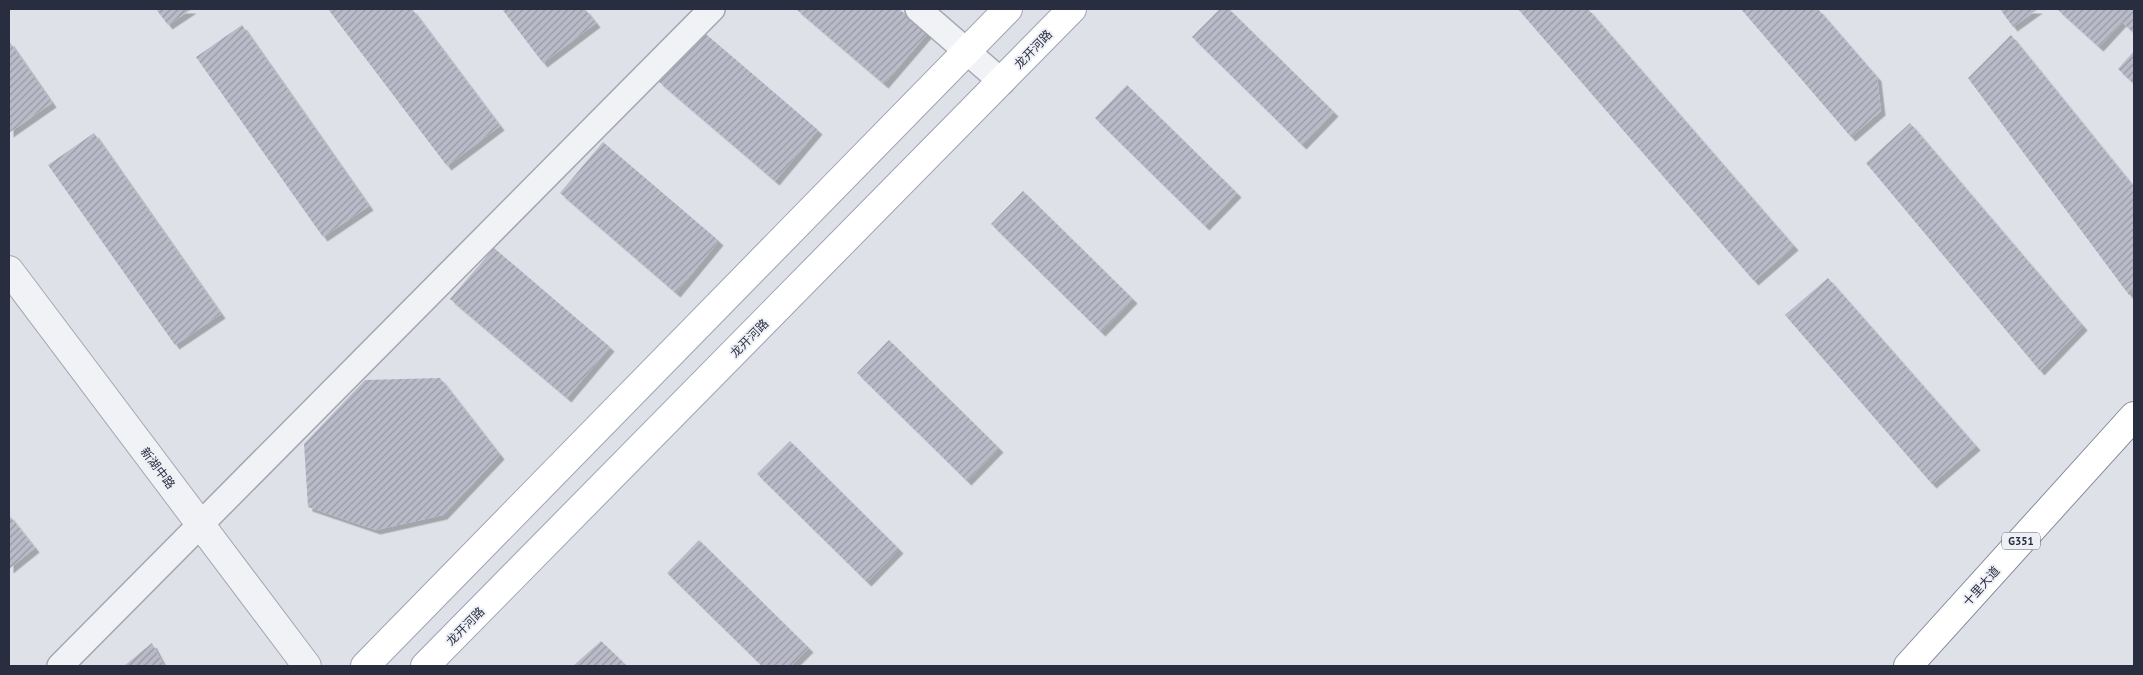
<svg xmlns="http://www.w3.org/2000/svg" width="2143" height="675" font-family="'PT Sans','Noto Sans SC',sans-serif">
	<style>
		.building { fill: url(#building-hatch); filter: url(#shadow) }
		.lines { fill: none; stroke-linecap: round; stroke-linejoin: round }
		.minor-casing { stroke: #a4a7b2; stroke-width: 28 }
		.tertiary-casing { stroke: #a4a7b2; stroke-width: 30 }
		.primary-casing { stroke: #9ea3b4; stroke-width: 30 }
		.trunk-casing { stroke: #868c9f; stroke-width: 30 }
		.minor { stroke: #f1f2f6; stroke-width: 25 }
		.tertiary { stroke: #f1f2f6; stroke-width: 28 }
		.primary { stroke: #fff; stroke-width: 28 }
		.trunk { stroke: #fff; stroke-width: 28 }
		.labels { text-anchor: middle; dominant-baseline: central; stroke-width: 4; stroke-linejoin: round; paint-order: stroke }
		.shield { fill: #eef0f6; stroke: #636876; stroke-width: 1 }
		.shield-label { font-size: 11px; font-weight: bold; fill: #282d3f }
		.street-label { font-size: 12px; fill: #282d3f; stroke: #eef0f6 }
	</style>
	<defs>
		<pattern id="building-hatch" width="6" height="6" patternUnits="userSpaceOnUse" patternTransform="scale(1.25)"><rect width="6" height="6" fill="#b9bcc8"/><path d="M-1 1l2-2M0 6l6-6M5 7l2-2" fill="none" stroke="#9699a4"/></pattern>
		<filter id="shadow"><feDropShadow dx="4.5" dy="4.5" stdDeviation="0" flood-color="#0004"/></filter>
	</defs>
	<rect width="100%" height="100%" fill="#dfe1e8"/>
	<path class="building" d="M156 9H192L168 25Z
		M328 9H412L500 126 447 166Z
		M502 9H585L596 23 543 63Z
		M796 9H899L928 33 884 84Z
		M1220 9H1229L1334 112 1302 145 1192 37Z
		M1518 9H1588L1794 246 1754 281Z
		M1741 9H1818L1877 77 1881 111 1851 137Z
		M2000 9H2038L2013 27Z
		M2057 9H2134V33L2122 22 2099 47Z
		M242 25 369 206 323 237 196 57Z
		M701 30 818 130 775 181 658 81Z
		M2011 35 2134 187V289L2129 295 1968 78Z
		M9 41 52 103 9 133Z
		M2134 51V84L2118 69Z
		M1127 85 1237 193 1205 226 1095 118Z
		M1910 123 2083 326 2040 371 1866 163Z
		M94 133 221 314 175 345 48 165Z
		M603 142 719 241 676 293 560 193Z
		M1023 191 1133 299 1101 332 991 224Z
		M494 248 610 347 567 398 450 299Z
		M1828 278 1976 446 1932 484 1785 315Z
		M889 340 999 448 967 481 857 373Z
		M440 378 500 455 443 515 376 530 308 507 304 444 365 380Z
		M790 441 899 549 867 582 757 474Z
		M9 515 35 548 9 569Z
		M699 540 809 648 791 666H762L667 573Z
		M601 641 627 666H573Z
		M152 643 164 666H124Z"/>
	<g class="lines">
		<defs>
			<path id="minor" d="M918 9 1002 82
				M60 666 712 9"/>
			<path id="tertiary" d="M9 270 307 666"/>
			<path id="primary" d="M365 666 1008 9
				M425 666 1072 9"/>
			<path id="trunk" d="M1908 666 2134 416"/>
		</defs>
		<use href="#minor" class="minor-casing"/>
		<use href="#tertiary" class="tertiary-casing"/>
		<use href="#primary" class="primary-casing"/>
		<use href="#trunk" class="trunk-casing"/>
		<use href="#minor" class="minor"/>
		<use href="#tertiary" class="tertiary"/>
		<use href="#primary" class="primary"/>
		<use href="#trunk" class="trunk"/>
	</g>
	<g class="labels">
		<rect class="shield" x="2002" y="532.5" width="38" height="17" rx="4"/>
		<g class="shield-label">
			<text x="2021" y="541">G351</text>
		</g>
		<g class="street-label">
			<text transform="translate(1033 49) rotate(-46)">龙开河路</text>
			<text transform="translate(749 338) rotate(-45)">龙开河路</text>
			<text transform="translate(158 468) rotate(53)">新湖中路</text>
			<text transform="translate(1981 586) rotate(-48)">十里大道</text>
			<text transform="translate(465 626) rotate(-45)">龙开河路</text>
		</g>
	</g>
	<rect width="2143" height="675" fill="none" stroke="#282d3f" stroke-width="20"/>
</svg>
